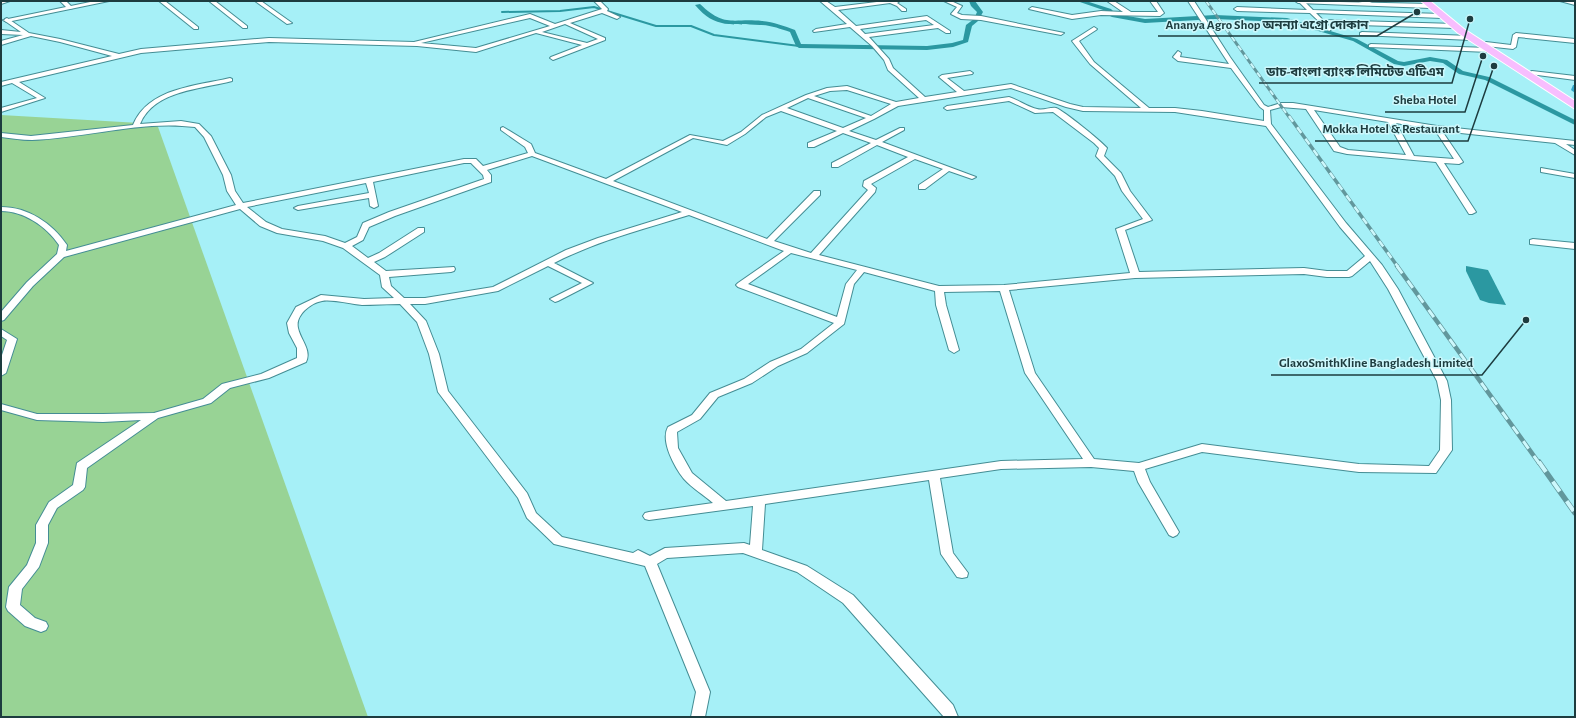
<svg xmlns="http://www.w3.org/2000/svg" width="1576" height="718" font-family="'Alegreya Sans','Noto Sans Bengali',sans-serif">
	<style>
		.green { fill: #98d395 }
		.water { fill: #2b98a1 }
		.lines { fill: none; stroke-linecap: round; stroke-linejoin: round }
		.stream { stroke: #2b98a1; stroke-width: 2 }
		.canal { fill: #2b98a1; fill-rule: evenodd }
		.minor-casing { stroke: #448d94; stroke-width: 2 }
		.tertiary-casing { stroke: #448d94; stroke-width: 2 }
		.trunk-casing { stroke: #fff; stroke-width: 2 }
		.minor { fill: #fff; fill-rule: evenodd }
		.tertiary { fill: #fff; fill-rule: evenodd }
		.trunk { fill: #f7befe; fill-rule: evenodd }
		.rail-far3-casing { stroke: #62979c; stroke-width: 3 }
		.rail-far2-casing { stroke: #62979c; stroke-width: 3.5 }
		.rail-far1-casing { stroke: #62979c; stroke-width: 4.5 }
		.rail-casing { stroke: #62979c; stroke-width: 5.5 }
		.rail-far3 { stroke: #cdf8fc; stroke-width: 2; stroke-dasharray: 5.5; stroke-linecap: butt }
		.rail-far2 { stroke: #cdf8fc; stroke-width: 2.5; stroke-dasharray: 7; stroke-linecap: butt }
		.rail-far1 { stroke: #cdf8fc; stroke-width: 3; stroke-dasharray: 9; stroke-linecap: butt }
		.rail { stroke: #cdf8fc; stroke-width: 4; stroke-dasharray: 12; stroke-linecap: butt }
		.wall { fill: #33a8cb }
		.leader { fill: none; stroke: #1d3c3f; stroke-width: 1.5 }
		.callout-dot { fill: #1d3c3f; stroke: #cdf8fc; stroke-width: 1.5 }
		.callout-label { font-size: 13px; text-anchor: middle; font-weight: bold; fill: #1d3c3f; stroke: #cdf8fc; stroke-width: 3; stroke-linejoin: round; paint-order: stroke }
	</style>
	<rect width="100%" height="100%" fill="#a6f0f7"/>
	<path class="green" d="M1 115 157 124 368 717H1Z"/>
	<path class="water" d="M1466 266 1488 270 1506 305 1489 303 1480 300 1466 271Z"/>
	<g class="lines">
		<path class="stream" d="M502 12 560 11 594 7 656 26H691L714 35 799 46"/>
		<path class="canal" d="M969 1H975L983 12 978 21 972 26 968 42 953 47 927 50 799 48 796 46 790 32C780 29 771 25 760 25 732 23 716 30 695 5L700 4C725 28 732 18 762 21 774 22 784 26 795 30L801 44 927 46 952 43 963 40 966 25 974 19 977 12 971 6Z
			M1077 1H1086L1111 9 1116 14 1145 19 1215 15 1287 18 1357 39 1398 61 1404 62 1430 57 1447 60 1463 71 1489 77 1575 120V125L1485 80 1459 74 1443 63 1430 61 1404 66 1394 64 1353 41 1287 22 1215 19 1145 23 1112 17 1108 15 1106 11Z"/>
		<defs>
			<path id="minor" d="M1 1H10L1 4Z
				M60 1H66L73 8 68 9Z
				M159 1H165L198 27V29H194Z
				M209 1H215L247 26V28H243Z
				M255 1H261L292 23 287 24Z
				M594 1H600L608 9 607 11 620 17 617 19 602 13 570 23 605 38V40L553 60 550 58 551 57 582 45 536 33 476 52 417 46 269 42 141 53 19 82 45 98 1 112V108L37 98 12 83 1 86V82L112 56 60 42 31 36 1 45V41L23 35 1 34V30L21 32 5 21V19L7 18 29 33 60 39 119 54 141 49 269 38 414 42 530 14 555 24 602 9ZM530 18 550 26 476 48 421 43ZM565 24 598 39 587 43 542 32Z
				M820 1H826L835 7 885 1H900L897 3 906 9V11H902L897 6 890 3 838 10 856 26 927 16 950 31V33H946L938 28 869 37 889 59 893 68 925 97 957 92 939 77 942 75 970 71 973 73 972 74 947 78 964 91 1011 84 1070 104 1083 107 1141 108 1090 64 1072 41 1094 27 1097 29 1096 30 1079 41 1094 62 1149 108H1175L1202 111 1264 121V110L1260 107 1231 68 1178 61 1173 57 1178 51 1181 53 1180 57 1229 64 1188 1H1194L1230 57 1264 105 1268 107 1281 103H1293L1437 126 1575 141V145L1566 144 1575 150V155L1555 143 1442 131 1463 162 1459 164 1444 163 1476 212 1472 214H1469L1436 162 1347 154 1334 151 1306 109 1281 107 1270 110 1271 124 1346 223 1382 265 1398 289 1447 381 1451 400 1452 450 1436 473 1359 472 1202 452 1145 469 1150 482 1179 532 1177 535 1173 537 1169 535 1138 482 1134 471 1091 467 1001 469 940 478 953 553 968 573 967 577 962 578 957 577 941 554 929 480 765 504 762 550 807 566 853 595 953 705 958 717H944L843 603 797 572 743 553 667 558 657 564 710 692 705 717H691L696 692 645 566 554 544 527 518 518 498 438 392 429 354 417 322 400 304C387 304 375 305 362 305 352 304 331 299 322 301 311 303 295 315 298 328 300 339 312 350 306 362L269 378 230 388 211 403 158 418 87 468 85 487 83 490 57 508 48 525V543L39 567 22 589 20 605 35 618 46 622 48 626 46 630 41 632 25 626 8 611 6 607 9 587 27 565 36 543V525L49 502 73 485 77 463 141 420 103 422 37 420 1 410V404L37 414H103L154 413 203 399 222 384 261 374 297 358V348L289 333 287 323 296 307 321 295 364 299 394 298 382 287 380 275 343 248 323 241 277 233 260 226 240 209 64 257 33 286 4 320 1 321V312L27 282 57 254 59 245C46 226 24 211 1 211V207C28 207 52 223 67 245L66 251 236 205 227 191 223 175 204 137 195 127C141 120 86 138 32 140 22 140 11 138 1 137V133L31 136 133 125C148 88 196 86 230 78L232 79V81C202 89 154 90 140 124L181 121 199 124 211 136 231 175 235 191 243 203 464 159H476L483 166 528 153 525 147 501 130V128L503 127 531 144 535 153 606 179 690 135 723 141 741 132 762 115 806 95 827 88 847 86 896 102 919 98 888 70 884 60 872 46 850 27 814 32 813 31 816 29 847 24ZM926 20 934 25 865 34 860 29ZM1011 88 1066 107 1083 111 1175 112 1266 126 1340 227 1365 256 1347 271H1327L1304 268 1139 272 1125 230 1152 220 1130 191 1121 173 1104 156 1107 148C1101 141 1064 111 1056 108 1050 107 1043 111 1037 109 1027 107 1019 100 1009 97L947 106 944 108 947 110 1009 101 1035 113 1053 112 1094 143 1099 148 1096 156 1115 176 1122 191 1143 219 1116 229 1130 273 1004 285 939 286 819 255 875 192 876 188 871 184 915 159 943 169 919 185V189H925L949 171 972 179 976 177 882 142 904 130V128H900L876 140 849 131 874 119 898 106ZM847 90 891 104 871 116 814 96 830 91ZM808 98 866 118 843 128 787 108ZM1314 110 1388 122 1406 155 1348 150 1340 147ZM781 111 837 131 808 143V147H814L843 133 871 143 832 163V167H838L877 145 908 157 864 181 863 186 868 190 811 253 774 241 820 195V191H814L767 239 613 181 693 138 727 145 745 134 766 117ZM1396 123 1435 130 1454 159 1414 156ZM532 156 682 212 598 238 566 250 493 287 425 298H404L391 286 389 277 451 272 454 271 455 269 454 267 386 271 374 262 385 257 424 232V228H418L379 253 368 258 352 246 363 240 369 227 395 216 491 182V175L487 170ZM464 163H471L483 175 484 179 389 212 363 223 357 237 345 243 325 236 282 229 266 222 247 207 366 183 369 193 298 206 294 208 298 210 369 198 370 206 374 208 378 206 373 182ZM689 215 784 251 738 283 736 285 738 287 834 323 801 349 770 362 744 379 710 393 692 415 668 427C660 441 675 468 684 479 692 488 704 495 713 503L649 512 645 513 643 516 645 519 649 520 753 506 750 545 744 543 665 548 650 556 638 550 633 553 562 537 536 513 527 493 448 391 439 354 426 321 410 304H425L498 291 548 266 582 283 550 299 555 302 558 301 593 283 554 263C597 241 644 229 689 215ZM791 253 857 270 846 284 837 317 748 284ZM1370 261 1388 289 1437 381 1441 400 1440 450 1429 466 1359 464 1202 444 1139 463 1094 459 1035 373 1009 290 1135 278 1304 274 1327 277H1349L1352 276ZM864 272 935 291 936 305 949 350 954 353 959 350 946 305 944 292 1000 291 1025 373 1083 459 1001 461 726 501 692 473 678 448 677 432 700 419 718 397 752 383 778 366 807 353 844 324 854 284Z
				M944 1H951L962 6 957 13 962 15 981 16 1064 33 1061 35 981 20 961 19 951 14 957 7Z
				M1107 1H1114L1131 12H1158L1150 1H1156L1164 13 1160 16 1101 15 1072 19 1029 9 1032 7 1072 15 1101 11 1123 12Z
				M1298 1H1304L1313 10 1442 14 1445 16 1442 18 1316 13 1323 20 1455 24 1458 26 1455 28 1327 24 1332 29 1329 31 1310 13 1237 11 1234 9 1237 7 1307 10Z
				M1355 1H1367L1372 3 1369 5Z
				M1560 1H1575V5Z
				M1362 32 1471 36 1474 38 1471 40 1360 35V33Z
				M1516 33 1575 39V43L1518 37 1516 47 1513 49 1486 46 1483 44 1486 42 1511 45 1513 35Z
				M1371 44 1489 48 1492 50 1489 52 1369 47V45Z
				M1532 71 1575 76V80L1530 74V72Z
				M1541 168 1575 174V178L1541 172Z
				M1533 239 1575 243V249L1530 244V240Z
				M1 329 17 339 6 373 1 376V358L7 340 1 336Z"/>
			<path id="tertiary" d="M95 1H109L7 22 3 20Z
				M1295 1 1430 4 1433 6 1430 8 1298 3Z"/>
			<path id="trunk" d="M1421 1H1430L1464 29 1575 101V109L1458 33Z"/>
		</defs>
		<use href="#minor" class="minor-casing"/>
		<use href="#tertiary" class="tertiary-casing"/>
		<use href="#trunk" class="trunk-casing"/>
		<use href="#minor" class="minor"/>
		<use href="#tertiary" class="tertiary"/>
		<use href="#trunk" class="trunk"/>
		<defs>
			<path id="rail-far3" d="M1206 1 1289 117"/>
			<path id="rail-far2" d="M1289 116 1398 267"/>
			<path id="rail-far1" d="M1397 266 1539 463"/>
			<path id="rail" d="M1539 462 1575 513"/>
		</defs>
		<use href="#rail-far3" class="rail-far3-casing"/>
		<use href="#rail-far2" class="rail-far2-casing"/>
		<use href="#rail-far1" class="rail-far1-casing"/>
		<use href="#rail" class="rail-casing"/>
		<use href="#rail-far3" class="rail-far3"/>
		<use href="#rail-far2" class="rail-far2"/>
		<use href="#rail-far1" class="rail-far1"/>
		<use href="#rail" class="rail"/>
	</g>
	<path class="wall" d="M1573 85H1575V93L1571 90Z"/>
	<path class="leader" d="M1417 12L1377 36H1158M1470 19L1452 83H1259M1483 56L1465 112H1385M1494 66L1468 141H1315M1526 320L1482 375H1271"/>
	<g class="callout-dot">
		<circle cx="1417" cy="12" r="4"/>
		<circle cx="1470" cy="19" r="4"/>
		<circle cx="1483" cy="56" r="4"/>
		<circle cx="1494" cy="66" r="4"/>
		<circle cx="1526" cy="320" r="4"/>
	</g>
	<g class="callout-label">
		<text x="1267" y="29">Ananya Agro Shop অনন্যা এগ্রো দোকান</text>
		<text x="1355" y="76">ডাচ-বাংলা ব্যাংক লিমিটেড এটিএম</text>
		<text x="1425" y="104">Sheba Hotel</text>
		<text x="1391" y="133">Mokka Hotel &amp; Restaurant</text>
		<text x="1376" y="367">GlaxoSmithKline Bangladesh Limited</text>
	</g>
	<rect width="1576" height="718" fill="none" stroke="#1d3c3f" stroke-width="4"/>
</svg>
